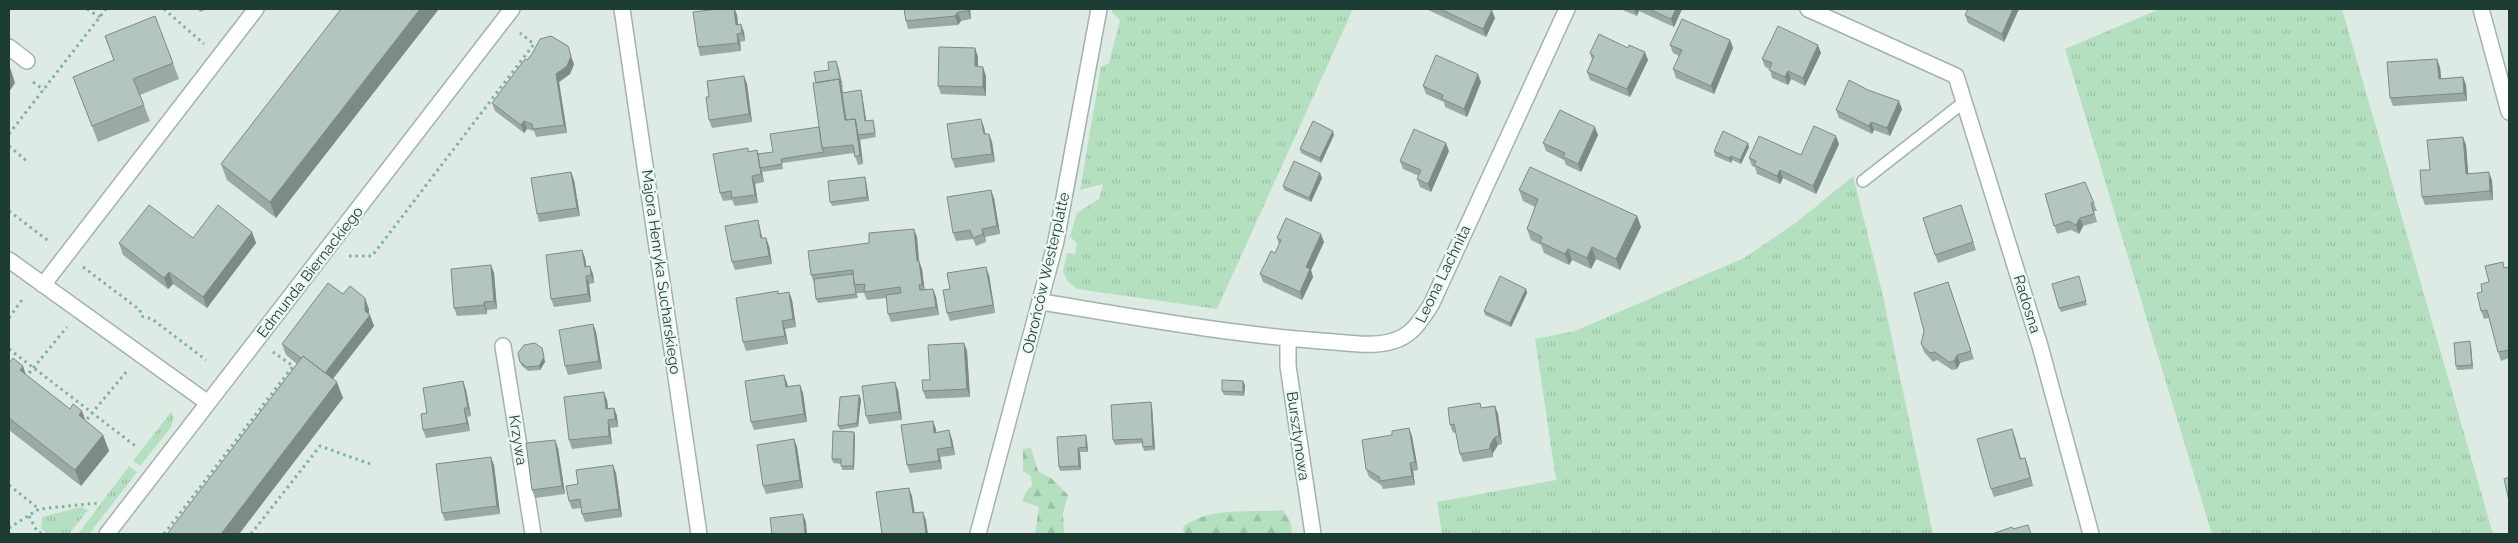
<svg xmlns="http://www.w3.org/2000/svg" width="2518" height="543" font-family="Raleway,sans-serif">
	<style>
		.grass { fill: url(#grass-tufts) }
		.forest { fill: url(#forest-firs) }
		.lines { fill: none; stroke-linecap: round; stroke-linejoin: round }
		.lane-casing { stroke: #a0b3ac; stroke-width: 14 }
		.street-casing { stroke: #a0b3ac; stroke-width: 18 }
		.path { stroke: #7ab3a1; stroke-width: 3; stroke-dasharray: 2.5 4; stroke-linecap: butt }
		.lane { stroke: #fff; stroke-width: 11 }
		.street { stroke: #fff; stroke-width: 15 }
		.wall { fill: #9aaaa3 }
		.shaded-wall { fill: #7d8b85 }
		.building { fill: #b3c6be; stroke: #7d8b85 }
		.labels { text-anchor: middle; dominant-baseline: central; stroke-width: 4.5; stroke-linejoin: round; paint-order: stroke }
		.street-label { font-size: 15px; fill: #1d3d34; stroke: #eef8f3 }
	</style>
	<defs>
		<pattern id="grass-tufts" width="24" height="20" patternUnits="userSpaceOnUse" patternTransform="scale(1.25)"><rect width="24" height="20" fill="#b4e0c0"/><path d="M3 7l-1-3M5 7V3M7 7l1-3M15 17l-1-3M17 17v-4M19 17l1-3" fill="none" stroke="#9ac1a6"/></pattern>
		<pattern id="forest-firs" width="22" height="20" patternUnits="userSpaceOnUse" patternTransform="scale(1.25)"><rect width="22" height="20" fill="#b4e0c0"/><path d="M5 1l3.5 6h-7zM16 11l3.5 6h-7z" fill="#9ac1a6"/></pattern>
	</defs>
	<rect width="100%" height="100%" fill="#deebe5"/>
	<path class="grass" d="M1112 9H1353L1217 309 1077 289 1068 282 1063 271 1067 253 1075 254 1077 244 1070 236 1077 213 1099 199 1103 184 1080 190 1101 67 1109 63 1120 20 1112 12Z
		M2160 9H2342L2493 534H2212L2065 49Z
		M1853 176 1883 296 1933 534H1442L1437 502 1556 480 1535 339 1575 331 1744 258 1797 222Z
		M171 412 174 417 171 427 140 466 133 461Z
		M129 466 137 472 89 534H78Z
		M81 507 88 510 69 534H48L41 529 42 517Z"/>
	<path class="forest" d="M1031 448 1038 471 1052 479 1068 495 1063 513 1064 534H1035L1039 507 1022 501 1027 490 1032 486 1031 476 1023 471V449Z
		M1283 510 1291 523 1292 534H1184L1183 527C1209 506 1251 513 1283 510Z"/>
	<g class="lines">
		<defs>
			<path id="lane" d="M1863 181 1964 102"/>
			<path id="street" d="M622 9 699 534
				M1808 9 1956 76 2040 346 2091 534
				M2481 9 2509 112
				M9 47 27 61
				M9 260 208 403
				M43 285 256 9
				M1042 302C1134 317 1228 334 1321 341 1344 342 1371 348 1393 341 1413 335 1420 321 1431 305L1567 9
				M1288 338V366L1313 534
				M503 346 533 534
				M107 534 512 9
				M978 534 1056 241 1099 9"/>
		</defs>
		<use href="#lane" class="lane-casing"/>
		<use href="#street" class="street-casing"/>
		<path class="path" d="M87 9 100 17
			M164 9 204 44
			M33 82 44 90
			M9 134 106 9
			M9 146 29 163
			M9 211 50 242
			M349 256H372L534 44 520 33
			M83 267 140 310 141 316 152 319 206 360
			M9 318 24 297
			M9 349 138 448
			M25 378 67 327
			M83 424 127 371
			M9 485 39 509
			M29 516 37 531 42 534
			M9 528 39 509 98 503
			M164 534 293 366 273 352
			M251 534 320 446 373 465"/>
		<use href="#lane" class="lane"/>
		<use href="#street" class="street"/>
	</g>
	<path class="wall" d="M198 9H207L200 12Z
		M341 9 276 218 227 180 221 164Z
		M718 9H735L737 15 738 24 744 32 745 41 740 42 741 51 700 56 698 47Z
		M904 9H970L971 19 961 21 958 25 908 29 906 21Z
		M1426 9H1489L1495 18 1486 37Z
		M1620 9H1682L1674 27 1639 11 1637 16Z
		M2019 9 2004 42 1968 23 1965 15Z
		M105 36 173 63 179 79 140 95 150 121 98 142 73 77 114 60Z
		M1730 40 1733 48 1714 94 1676 78 1673 69 1679 56 1673 53 1670 45Z
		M975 48 978 57V67L986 76V96L941 94 938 86Z
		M1590 53 1648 60 1630 97 1590 80 1587 72 1592 60Z
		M1821 53 1805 86 1791 79 1788 85 1772 78 1770 69 1765 67 1762 59Z
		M574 64 570 74 559 82 567 133 536 137 534 131 527 129 524 133 495 111 492 103Z
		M838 65 843 87H842L843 93 862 94 866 121 873 120 874 125 876 137 860 140 863 164 858 165 854 153 782 163 783 169 762 172 764 182 755 184 758 203 735 206 732 200 723 201 720 193 749 152 758 154 773 152 819 127 816 83 829 70Z
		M2440 67 2441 79 2463 77 2466 85 2467 101 2393 106 2390 98Z
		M744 76 747 84 752 122 712 128 709 120Z
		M1481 82 1467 117 1445 107 1444 102 1426 94 1423 86Z
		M1902 109 1890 136 1874 130 1872 134 1839 118 1836 110Z
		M984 127 985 134H989L992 142 995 162 955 168 952 159Z
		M1334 135 1321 163 1301 153 1300 149Z
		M1598 135 1581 172 1566 165 1564 160 1546 151 1543 143Z
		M2463 137 2466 145 2468 174 2492 180 2493 200 2425 205 2422 197 2430 170Z
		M1839 144 1816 194 1783 178 1780 184 1757 174 1755 167 1752 166 1749 158 1801 155Z
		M1749 147 1741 164 1732 160 1731 163 1715 156 1714 151Z
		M1449 151 1431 192 1420 187 1417 179 1419 176 1403 169 1400 161Z
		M571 172 574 180 580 216 539 222 537 214Z
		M1320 173 1322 178 1311 202 1284 190 1283 186Z
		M865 177 866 181 869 201 832 206 830 202Z
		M1519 190 1637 216 1641 227 1620 270 1596 259 1591 269 1572 260 1569 265 1544 253 1541 245 1531 240 1527 229 1535 207 1523 201Z
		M2045 194 2094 203 2097 211H2094L2097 222 2083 226 2079 234 2071 230 2057 234Z
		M994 198 1000 234 985 237 986 242 976 246 973 239 956 241 953 233Z
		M1961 205 1976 250 1938 263 1935 255Z
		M758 220 760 228 762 238H766L769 246 772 264 735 270 732 262Z
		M252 232 256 243 207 308 173 284 168 289 123 255 119 243 193 238Z
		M917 237 919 261 922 269 924 290 933 289 936 297 939 315 891 322 888 314 886 298 867 300 864 293H857L858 298 818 303 816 299 814 283 811 275Z
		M1277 238 1324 242 1311 270 1313 277 1302 300 1263 282 1260 274 1275 253 1279 244Z
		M582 250 585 258 586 267 593 274 594 283 589 284 591 302 554 307 551 299Z
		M491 265 494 273 497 309 487 310V314L457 316 454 308Z
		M2509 267V358L2501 361 2498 352 2489 318 2484 319 2481 311 2482 292 2489 282 2505 268Z
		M989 275 995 313 950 321 947 313 950 289Z
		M2080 280 2087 305 2061 312 2059 308Z
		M1948 282 1974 359 1960 363 1957 369 1952 370 1937 360 1933 362 1924 352 1921 344Z
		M1526 289 1527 293 1511 327 1485 315 1484 311Z
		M789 292 792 300 796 327 785 329 788 344 746 351 743 342 779 294Z
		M343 294 369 309V314L374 326 333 379 343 398 239 534H167L297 364 286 355 282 344Z
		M593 324 596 332 602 369 568 375 565 366Z
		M964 343 967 351 970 397 926 399 923 391 930 380Z
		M2471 346 2473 369 2457 370 2456 366Z
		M542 348 545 362 540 370 528 371 522 366 520 362Z
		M9 362 23 366 26 375 70 409 82 411 85 420 103 435 109 451 81 486 9 430Z
		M784 375 788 386 800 385 803 393 807 422 754 430 751 422Z
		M463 381 466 390 471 416 467 417 470 431 426 438 423 430 427 413Z
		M1245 385 1244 396 1224 395 1222 391Z
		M898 390 902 420 869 424 866 416Z
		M861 399 858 427 840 430 838 426Z
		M607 400 608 408H614L617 416 618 427 610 428 612 444 572 449 569 440Z
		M1152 406 1155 450 1144 451 1142 443 1115 445 1113 440Z
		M1495 406 1498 414 1502 444 1498 445 1493 453V457L1463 462 1460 454 1456 432 1453 433 1450 425 1482 408Z
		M936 429V432L952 439 955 455 940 457 942 469 910 473 907 465Z
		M854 432 855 436 854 470H842L841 464 833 463 832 459Z
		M1412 436 1418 470 1413 471 1415 485 1383 489 1381 485 1369 477 1366 469Z
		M2015 437 2021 459 2025 458 2033 486 1994 497 1991 489Z
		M794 439 797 447 803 488 766 494 763 486Z
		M1087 440 1088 452H1080L1081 470 1060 471 1059 467Z
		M558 448 565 494 535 498 532 490Z
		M494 465 500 514 445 521 442 513Z
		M616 473 622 517 585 522 582 514 581 508 572 509 569 501 578 484Z"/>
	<path class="shaded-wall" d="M420 9H439L276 218 270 202Z
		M734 9 737 15 739 33 736 25Z
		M968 9H970L971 19 968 11Z
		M1634 9H1638L1639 11 1637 16Z
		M1676 9H1682L1674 27 1671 19Z
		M2013 9H2019L2004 42 2002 34Z
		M1492 10 1495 18 1486 37 1483 29Z
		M958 12 961 21 958 25 955 16Z
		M741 24 744 32 745 41 742 33Z
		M737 34 740 42 741 51 738 43Z
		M1730 40 1733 48 1714 94 1711 86Z
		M1818 45 1821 53 1805 86 1803 78Z
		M975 48 978 57V75L975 66Z
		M1645 52 1648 60 1630 97 1627 89Z
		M571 56 574 64 570 74 559 82 567 133 564 125 556 74Z
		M2437 59 2440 67 2442 87 2439 79Z
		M10 67 15 83 9 92V68Z
		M983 67 986 76V96L983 87Z
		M1788 71 1791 79 1788 85 1785 77Z
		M1478 74 1481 82 1467 117 1464 109Z
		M744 76 747 84 752 122 749 114Z
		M2463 77 2466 85 2467 101 2464 93Z
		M839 79 842 88 848 123 845 120Z
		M861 90 862 94 867 125 865 121Z
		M1899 101 1902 109 1890 136 1887 128Z
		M855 119 858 127V135L860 140 863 164 860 155Z
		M981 119 984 127 987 142 984 134Z
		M524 121 527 129 524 133 521 125Z
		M1871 122 1874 130 1872 134 1869 126Z
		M1595 127 1598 135 1581 172 1578 164Z
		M1333 131 1334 135 1321 163 1320 158Z
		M989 134 992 142 995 162 992 154Z
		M1836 136 1839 144 1816 194 1813 186Z
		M2463 137 2466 145 2469 182 2466 174Z
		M1446 143 1449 151 1431 192 1428 184Z
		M1748 143 1749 147 1741 164 1740 160Z
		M757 150 760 158V168L762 172 764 182 761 174Z
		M1731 156 1732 160 1731 163 1729 158Z
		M1780 170 1783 178 1780 184 1777 176Z
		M571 172 574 180 580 216 577 208Z
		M2489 172 2492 180 2493 200 2490 191Z
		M1320 173 1322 178 1311 202 1309 198Z
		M752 176 755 184 758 203 755 195Z
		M865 177 866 181 869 201 867 197Z
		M991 190 994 198 1000 234 997 226Z
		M1637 216 1641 227 1620 270 1616 259Z
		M2080 218 2083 226 2079 234 2076 225Z
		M758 220 760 228 764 246 761 238Z
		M914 229 917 237 919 261 922 269 925 292 922 284 917 261Z
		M982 229 985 237 986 242 983 234Z
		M252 232 256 243 207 308 203 297Z
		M1321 234 1324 242 1311 270 1313 277 1302 300 1300 292 1306 267Z
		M766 238 769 246 772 264 769 256Z
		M1592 247 1596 259 1591 269 1587 258Z
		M1568 249 1572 260 1569 265 1565 254Z
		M582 250 585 258 588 275 585 267Z
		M491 265 494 273 497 309 494 301Z
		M590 266 593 274 594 283 591 275Z
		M986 267 989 275 995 313 993 305Z
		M169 272 173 284 168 289 164 278Z
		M586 276 589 284 591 302 588 294Z
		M933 289 936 297 939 315 936 307Z
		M1526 289 1527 293 1511 327 1510 323Z
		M789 292 792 300 796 327 793 319Z
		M365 298 369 309V316L370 315 374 326 327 386 323 375 365 311Z
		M484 302 487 310V314L484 305Z
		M782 321 785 329 788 344 785 336Z
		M593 324 596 332 602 369 599 361Z
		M2470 341 2471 346 2473 369 2472 365Z
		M964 343 967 351 970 397 967 389Z
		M542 348 545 362 540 370 539 366Z
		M1957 355 1960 363 1957 369 1954 361Z
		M23 366 28 383 20 370Z
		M784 375 787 383 789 395 786 387Z
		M463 381 466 390 471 416 468 408Z
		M1243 381 1245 385 1244 396 1243 392Z
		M337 382 343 398 239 534H221Z
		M895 382 898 390 902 420 899 412Z
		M800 385 803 393 807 422 804 414Z
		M604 392 607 400 609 417 606 409Z
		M859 395 861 399 858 427 857 423Z
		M1151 402 1152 406 1155 450 1153 446Z
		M1495 406 1498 414 1502 444 1499 436Z
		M464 408 467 417 470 431 467 423Z
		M614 408 617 416 618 427 615 419Z
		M82 411 88 428 79 415Z
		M608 420 610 428 612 444 609 436Z
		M933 421 936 429 937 441 934 433Z
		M1409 428 1412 436 1418 470 1415 462Z
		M2012 429 2015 437 2023 467 2020 459Z
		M949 430 952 439 955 455 952 447Z
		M854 432 855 436 854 470 853 466Z
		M103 435 109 451 81 486 75 470Z
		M1086 435 1087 440 1088 452 1086 447Z
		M1495 437 1498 445 1493 453V457L1490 445Z
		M794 439 797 447 803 488 800 480Z
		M555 440 558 448 565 494 562 486Z
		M1078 448 1080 452 1081 470 1079 466Z
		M937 449 940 457 942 469 939 461Z
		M491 457 494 465 500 514 497 506Z
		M2025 458 2028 466 2033 486 2030 478Z
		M1410 463 1413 471 1415 485 1412 476Z
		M613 465 616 473 622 517 619 509Z
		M909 488 912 496 916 521 913 513Z
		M923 512 926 520 928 534H926Z
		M803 514 806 522 807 534H805Z"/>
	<path class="building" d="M341 9H420L270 202 221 164Z
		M718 9H734L736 25 741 24 742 33 737 34 738 43 698 47 693 12Z
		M904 9H968V11L958 12 955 16 906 21Z
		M1440 9H1489L1492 10 1483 29Z
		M1649 9H1676L1671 19Z
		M1968 9H2013L2002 34 1965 15Z
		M155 16 173 63 133 79 144 105 92 126 73 77 114 60 105 36Z
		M1682 19 1730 40 1711 86 1673 69 1682 50 1670 45Z
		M1778 26 1818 45 1803 78 1788 71 1785 77 1769 70 1772 63 1762 59Z
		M1599 34 1628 48 1629 45 1645 52 1627 89 1587 72 1594 56 1590 53Z
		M551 36 568 46 571 56 567 66 556 74 564 125 533 129 532 124 524 121 521 125 492 103 525 59 527 60 532 54 540 39Z
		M939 47 975 48V66L983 67V87L938 86Z
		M1436 55 1478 74 1464 109 1442 99 1443 95 1423 86Z
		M2437 59 2439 79 2463 77 2464 93 2390 98 2387 62Z
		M836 61 841 83 839 79 816 83 814 72 829 70 828 62Z
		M744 76 749 114 709 120 706 97H709L707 81Z
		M839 79 845 120 855 119 860 155 855 157 853 145 822 148 813 83Z
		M1849 80 1868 90 1899 101 1887 128 1871 122 1869 126 1836 110Z
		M861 90 865 121 873 120 875 133 858 135 856 122 855 119 846 120 842 93Z
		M1560 110 1595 127 1578 164 1563 157 1565 153 1543 143Z
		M981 119 984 134H989L992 154 952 159 947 124Z
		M1313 121 1333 131 1320 158 1300 149Z
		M1814 126 1836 136 1813 186 1780 170 1777 176 1754 165 1756 161 1749 158 1759 136 1801 155Z
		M819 127 822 148 824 152 781 159 782 164 760 168 758 154 773 152 770 134Z
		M1414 129 1446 143 1428 184 1417 179 1421 170 1400 161Z
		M1723 131 1748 143 1740 160 1731 156 1729 158 1714 151Z
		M2463 137 2466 174 2489 172 2490 191 2422 197 2420 170H2430L2427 140Z
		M748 148V152L757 150 761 174 752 176 755 195 732 198 731 191 720 193 713 154Z
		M1294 161 1320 173 1309 198 1283 186Z
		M1530 167 1637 216 1616 259 1592 247 1587 258 1568 249 1565 254 1540 242 1542 237 1527 229 1538 199 1519 190Z
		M571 172 577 208 537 214 531 178Z
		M865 177 867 197 830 202 828 181Z
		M2085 182 2094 203H2091L2094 214 2080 218 2076 225 2068 221 2054 226 2045 194Z
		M991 190 997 226 982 229 983 234 973 238 970 230 953 233 947 197Z
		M149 205 193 238 218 205 252 232 203 297 169 272 164 278 119 243Z
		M1961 205 1973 242 1935 255 1923 218Z
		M1286 218 1321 234 1306 267 1310 269 1300 292 1260 274 1271 251 1275 253 1281 240 1277 238Z
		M758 220 761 238H766L769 256 732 262 725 226Z
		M914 229 917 261H919L922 284 919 285 920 290 933 289 936 307 888 314 886 295 901 293 900 287 864 292 865 284 854 285 853 270 811 275 808 251 869 243V233Z
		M582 250 585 267 590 266 591 275 586 276 588 294 551 299 546 255Z
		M2503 262 2504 268 2509 267V350L2498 352 2487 310 2481 311 2477 293 2482 292 2481 284 2489 282 2485 266Z
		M491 265 494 301 484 302V305L454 308 451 269Z
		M986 267 993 305 947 313 943 290 950 289 947 273Z
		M853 274 856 294 816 299 814 279Z
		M1500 276 1526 289 1510 323 1484 311Z
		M2079 276 2086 301 2059 308 2052 284Z
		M1948 282 1971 351 1957 355 1954 361 1949 362 1935 352 1930 353 1921 344 1924 331 1914 293Z
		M328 283 343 294 350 286 365 298V311L370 315 325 373 303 356 301 358 282 344Z
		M778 291V294L789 292 793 319 782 321 785 336 743 342 736 298Z
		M593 324 599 361 565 366 559 330Z
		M2470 341 2472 365 2456 366 2454 343Z
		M535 343 542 348 544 357 539 366 527 367 520 362 518 353 524 345Z
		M964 343 967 389 923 391 922 380H930L928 345Z
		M303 356 337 382 221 534H167Z
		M13 358 23 366 20 370 70 409 73 404 82 411 79 415 103 435 75 470 9 418V362H10Z
		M784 375 786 387 800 385 804 414 751 422 745 381Z
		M1222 380 1243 381V392L1222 391Z
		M463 381 468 408H464L467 423 423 430 421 414 427 413 423 388Z
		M895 382 899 412 866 416 862 386Z
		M604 392 606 409 614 408 615 419 608 420 609 436 569 440 564 397Z
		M859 395 857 423 838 426 840 397Z
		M1151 402 1153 446 1143 447 1142 439 1113 440 1111 405Z
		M1480 403 1481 408 1495 406 1499 436 1495 437 1490 445V449L1460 454 1454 424 1450 425 1448 408Z
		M933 421 934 433 949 430 952 447 937 449 939 461 907 465 901 425Z
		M1409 428 1415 462 1410 463 1412 476 1380 481 1379 477 1366 469 1362 440 1392 435V431Z
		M2012 429 2020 459 2025 458 2030 478 1991 489 1977 439Z
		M833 431 854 432 853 466H841V459H832Z
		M1086 435V447L1078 448 1079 466 1059 467 1057 437Z
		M794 439 800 480 763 486 757 445Z
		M555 440 562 486 532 490 526 443Z
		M491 457 497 506 442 513 436 464Z
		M613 465 619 509 582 514 580 499 569 501 566 486 578 484 576 470Z
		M2509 477V501L2504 479Z
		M909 488 913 513 923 512 926 534H882L876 492Z
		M803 514 805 534H772L770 518Z
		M2028 525 2031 534H1992L2012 527 2013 529Z"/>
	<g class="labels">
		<g class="street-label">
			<text transform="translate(310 272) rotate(-52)">Edmunda Biernackiego</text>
			<text transform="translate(661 272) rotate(82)">Majora Henryka Sucharskiego</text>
			<text transform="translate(1046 273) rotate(-77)">Obrońców Westerplatte</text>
			<text transform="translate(1443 274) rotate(-64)">Leona Lachnita</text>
			<text transform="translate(2027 304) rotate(73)">Radosna</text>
			<text transform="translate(1298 436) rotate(82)">Bursztynowa</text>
			<text transform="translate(518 440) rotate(81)">Krzywa</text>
		</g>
	</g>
	<rect width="2518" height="543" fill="none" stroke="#1d3d34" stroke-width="20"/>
</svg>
